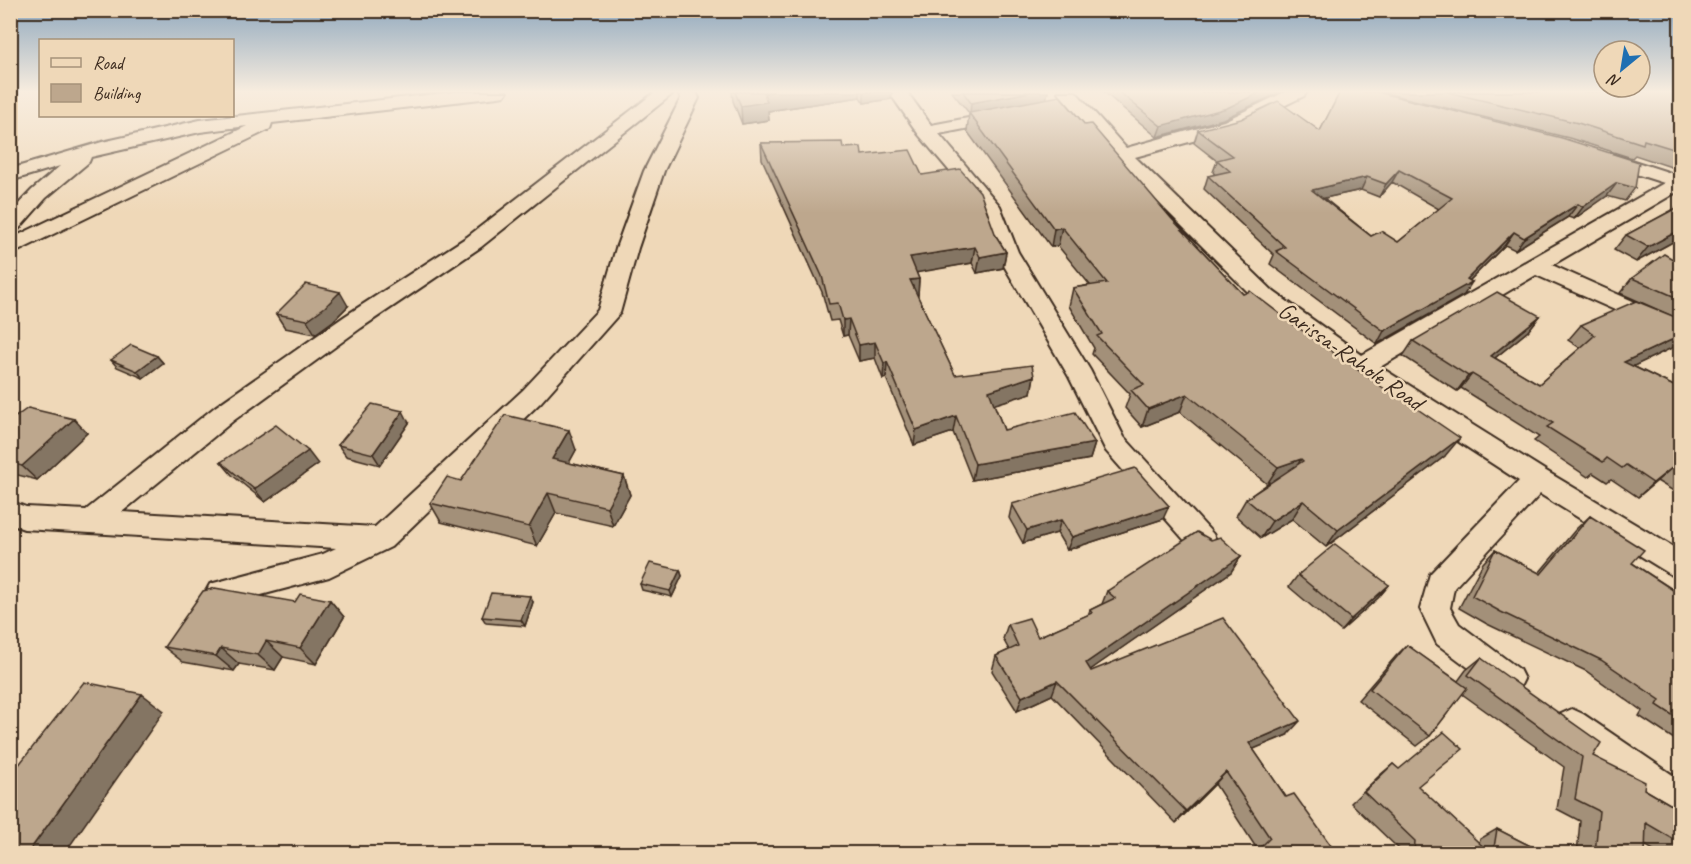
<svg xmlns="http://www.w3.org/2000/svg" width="1691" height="864" font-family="Caveat,sans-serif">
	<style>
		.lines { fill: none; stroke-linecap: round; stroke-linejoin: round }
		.street-casing { stroke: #3b2a1e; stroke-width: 4 }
		.street { fill: #efd8b8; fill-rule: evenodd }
		.wall { fill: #a39079; stroke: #3b2a1e; stroke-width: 1.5; fill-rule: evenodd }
		.shaded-wall { fill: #847563; stroke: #3b2a1e; stroke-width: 1.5 }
		.building { fill: #bda78d; stroke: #3b2a1e; stroke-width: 1.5; fill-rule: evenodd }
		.labels { text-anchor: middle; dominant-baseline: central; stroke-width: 5; stroke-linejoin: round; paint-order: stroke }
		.street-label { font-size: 24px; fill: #3b2a1e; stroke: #efd8b8 }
	</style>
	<rect width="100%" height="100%" fill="#efd8b8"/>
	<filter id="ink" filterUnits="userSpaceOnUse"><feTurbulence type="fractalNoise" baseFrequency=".0167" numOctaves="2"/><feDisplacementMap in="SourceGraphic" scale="12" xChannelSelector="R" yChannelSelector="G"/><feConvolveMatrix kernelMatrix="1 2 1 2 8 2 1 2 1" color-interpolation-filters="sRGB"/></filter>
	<g filter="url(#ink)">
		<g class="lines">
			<defs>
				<path id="street" d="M455 92H507L504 96 498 97 272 123 270 129 10 255V239L247 126 200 132 91 157 89 162 46 198 17 231 10 232V213L32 190 60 166 10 181V169L102 142 200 120Z
					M655 92H675L481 247 361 328 233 421 122 512 375 527 523 390 598 310 616 248 644 171 681 98 678 92H696L699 98 664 171 638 248 620 313 541 402 391 547 329 577 220 606 210 602 205 593 210 584 323 554 336 548 24 529 10 524V501L26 507 86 510 215 407 345 316 467 237Z
					M889 92H907L931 125 1000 112 1006 113 1009 117 1006 121 939 134 1000 206 1018 252 1090 370 1124 437 1213 534 1217 542 1213 550 1203 554 1193 550 1106 451 1069 377 996 252 980 207 919 135Z
					M1058 92H1076L1126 148 1224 121 1285 92H1307L1304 96 1236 129 1135 157 1274 292 1362 355 1664 183 1598 162 1595 158 1598 154H1612L1680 176V190L1552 265 1680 322V339L1536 275 1380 367 1546 471 1680 551V577L1670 574 1540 494 1454 588 1450 608 1459 624 1519 669 1524 679 1519 689 1508 694 1497 689 1437 644 1420 609 1430 574 1519 481 1353 373 1258 302 1115 159Z
					M1572 709 1583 714 1680 780V817L1668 812 1561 736 1556 725 1561 714Z"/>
			</defs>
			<use href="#street" class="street-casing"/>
			<use href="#street" class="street"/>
		</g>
		<path class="wall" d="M732 92H892L891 99 864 103 860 97 768 111 769 120 742 124 733 101Z
			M952 92H1048L1046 98 1085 125 1171 218 1243 294 1445 456 1326 547 1292 519 1261 538 1236 516 1246 499 1267 484 1180 412 1142 427 1125 408 1130 394 1092 354 1094 348 1069 306 1073 288 1090 285 1058 246 1051 247 967 131 969 113Z
			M1104 92H1281L1223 119 1157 137Z
			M1340 92 1635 188 1625 201 1607 196 1574 219 1568 217 1515 250 1505 245 1470 280 1464 295 1377 344 1270 264 1274 255 1204 189 1208 176 1215 175 1213 172 1217 161 1194 143 1198 130 1320 131ZM1392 182 1439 209 1398 242 1371 236 1324 198 1361 190 1379 197Z
			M1381 92H1680V170L1635 155 1632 158 1569 138Z
			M761 143 843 148 862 155 922 175 996 236 1006 252 1003 268 977 273 972 263 916 272 919 279 918 295H917L955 375 1034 376 1031 393 994 404 1004 430 1095 443 1090 459 972 480 953 432 914 445 886 378 883 379 875 358 859 361 848 335 843 336 838 320 830 321 822 292 762 159Z
			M1680 206V238L1636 262 1614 250 1626 235Z
			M1680 263V344L1633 366 1680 389V495L1657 481 1638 497 1611 479 1607 482 1593 473 1588 477 1534 441 1539 437 1461 388 1457 391 1403 356 1413 341 1540 316 1528 331 1495 358 1539 384 1580 348 1568 340 1581 325 1670 315 1620 293 1632 278Z
			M348 306 333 321 315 334 285 328 276 314Z
			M157 356 163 363 143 378 117 367 111 360Z
			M10 421 87 433 37 480 10 473Z
			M409 423 380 465 346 456 338 445Z
			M576 450 569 463 624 476 630 495 613 526 556 513 537 546 441 522 430 503 461 481Z
			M221 462 318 464 265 502 232 475Z
			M1012 504 1163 519 1067 550 1057 533 1023 543 1009 518Z
			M1590 516 1632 563 1675 591 1680 587V743L1639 716 1642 711 1586 671 1487 624 1459 608 1483 563 1495 550 1539 573 1576 529Z
			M1241 556 1231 572 1090 670 1091 671 1287 735 1253 749 1286 797 1337 854H1253L1257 849 1215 784 1176 823 1052 695 1017 711 992 671 996 656 1009 650 1003 639 1008 624 1038 637 1088 615 1090 610 1102 604 1107 591Z
			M680 570 682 576 672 597 642 590 640 584Z
			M1298 575 1389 585 1378 598 1341 631 1289 587Z
			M330 600 344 617 316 664 283 657 275 670 239 664 234 671 183 662 164 647 295 602Z
			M533 602 525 626 486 623 482 617Z
			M1407 645 1458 681 1466 670 1481 658 1593 756 1644 789 1680 810V854H1660L1645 845V854H1577L1580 821 1557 809 1564 767 1462 694 1430 736 1417 746 1358 700 1396 656Z
			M1393 764 1479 843 1480 839 1497 829 1546 854H1400V850L1351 803 1380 775Z"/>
		<path class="shaded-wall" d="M775 92H860V97L768 111 769 120 742 124 741 106 764 93Z
			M864 92H892L891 99 864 103Z
			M1030 92H1048L1046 100 970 115 971 103Z
			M1261 92H1281L1223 119 1157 137 1161 126Z
			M1399 170 1392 182 1379 197 1386 184Z
			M1367 177 1361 190 1307 202 1312 190Z
			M1617 183 1607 196 1574 219 1583 207Z
			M1578 204 1568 217 1515 250 1524 238Z
			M1062 227 1058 246 1051 247 1054 229Z
			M1680 230V238L1636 262 1648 247Z
			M1514 232 1505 245 1464 286 1472 282 1464 295 1377 344 1384 331 1467 279Z
			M975 247 972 263 909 274 910 257Z
			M1006 252 1003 268 977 273 980 257Z
			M919 279 918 295 908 296 910 280Z
			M340 292 348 306 333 321 315 334 307 320Z
			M1540 316 1528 331 1480 370 1491 356Z
			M849 319 848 335 843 336V320Z
			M1680 336V344L1611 377 1624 362Z
			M875 342V358L859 361V345Z
			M157 356 163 363 143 378 137 371Z
			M887 362 886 378 883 379 884 363Z
			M1472 374 1461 388 1457 391 1468 376Z
			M1034 376 1031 393 986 407 989 391Z
			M1187 394 1180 412 1142 427 1148 409Z
			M403 411 409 423 380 465 373 454Z
			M956 416 953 432 914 445 916 430Z
			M74 419 87 433 37 480 22 466Z
			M569 430 576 450 560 479 552 459Z
			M1460 438 1445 456 1326 547 1338 530Z
			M1095 443 1090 459 972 480 975 464Z
			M308 451 318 464 265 502 254 489Z
			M1301 459 1291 477 1267 484 1278 467Z
			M1673 467 1657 481 1638 497 1653 483Z
			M624 476 630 495 613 526 607 507Z
			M548 493 556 513 537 546 529 527Z
			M1303 501 1292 519 1261 538 1272 521Z
			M1169 506 1163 519 1067 550 1072 537Z
			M1061 520 1057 533 1023 543 1027 530Z
			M1241 556 1231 572 1080 677 1086 663Z
			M680 570 682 576 672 597 670 591Z
			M1389 585 1378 598 1341 631 1351 619Z
			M530 596 533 602 525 626 521 620Z
			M330 600 344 617 316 664 300 648Z
			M266 641 283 657 275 670 258 655Z
			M221 648 239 664 234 671 216 656Z
			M1057 681 1052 695 1017 711 1022 697Z
			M142 694 164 711 64 854H27Z
			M1300 721 1287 735 1237 756 1249 743Z
			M1226 772 1215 784 1176 823 1186 811Z"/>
		<path class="building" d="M735 92H775L764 93 767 102 741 106Z
			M963 92H1030L971 103Z
			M1119 92H1261L1227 108 1161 126Z
			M1340 92H1377L1562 138 1639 162 1635 188 1617 183 1583 207 1578 204 1524 238 1514 232 1467 279 1472 282 1384 331 1276 251 1285 247 1208 176 1230 171 1217 160 1233 156 1198 130 1241 119 1278 101 1320 131ZM1399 170 1452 198 1398 242 1381 231 1371 236 1312 190 1367 177 1386 184Z
			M1447 92H1680V151L1644 140 1643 144 1578 123Z
			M1060 96 1085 125 1091 124 1171 218 1243 294 1250 291 1293 324 1389 392 1391 391 1460 438 1338 530 1303 501 1272 521 1246 499 1303 461 1301 459 1278 467 1187 394 1148 409 1131 390 1144 385 1097 336 1102 334 1073 288 1107 283 1062 227 1054 229 969 113Z
			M842 142 843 148 861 147 862 155 910 150 922 175 960 169 980 192 996 236 1006 252 980 257 975 247 910 257 919 279 910 280 955 375 1032 365 1034 376 989 391 1004 430 1075 412 1095 443 975 464 956 416 916 430 887 362 884 363 875 342 859 345 849 319 843 320 838 303 829 304 822 276 761 143Z
			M1680 206V230L1648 247 1626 235Z
			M1664 254 1680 263V299L1632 278Z
			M306 284 340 292 325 307 307 320 276 314Z
			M1497 292 1540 316 1491 356 1539 384 1595 335 1581 325 1636 301 1680 319V336L1624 362 1680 389V472L1673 467 1653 483 1626 465 1622 468 1607 458 1603 462 1547 427 1553 423 1472 374 1468 376 1413 341Z
			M131 345 157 356 137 371 111 360Z
			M372 404 403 411 373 454 338 445Z
			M28 408 74 419 22 466 10 463V421Z
			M505 415 569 430 552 459 624 476 607 507 548 493 529 527 430 503 447 477 461 481Z
			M276 425 308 451 254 489 221 462Z
			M1135 468 1169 506 1072 537 1061 520 1027 530 1012 504Z
			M1590 516 1644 550 1632 563 1679 594 1680 591V720L1657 705 1660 700 1601 660 1501 612 1472 596 1495 550 1541 574Z
			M1197 532 1211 540 1220 537 1241 556 1086 663 1091 671 1223 618 1300 721 1249 743 1286 797 1294 794 1337 854H1254L1270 838 1226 772 1186 811 1057 681 1022 697 996 656 1018 646 1008 624 1029 618 1038 637 1092 613 1090 610 1115 598 1107 591Z
			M1335 544 1389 585 1351 619 1298 575Z
			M650 563 680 570 670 591 640 584Z
			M215 588 295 602 300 594 330 600 300 648 266 641 258 655 221 648 216 656 164 647 203 591Z
			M491 593 530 596 521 620 482 617Z
			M1407 645 1467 688 1430 736 1370 689Z
			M1481 658 1601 743 1593 756 1645 782 1644 789 1680 810V843L1646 823 1645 854H1595L1599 811 1575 799 1582 757 1468 675Z
			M84 682 142 694 27 854H10V776Z
			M1444 732 1463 749 1418 786 1491 854H1414L1415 841 1364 792 1393 764 1399 769Z
			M1497 829 1546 854H1493Z"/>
	</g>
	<linearGradient id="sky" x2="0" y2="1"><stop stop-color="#8ea7bd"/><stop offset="0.43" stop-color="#f8eddf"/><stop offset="1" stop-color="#f8eddf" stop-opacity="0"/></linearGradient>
	<rect width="1691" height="213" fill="url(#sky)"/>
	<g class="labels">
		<g class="street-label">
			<text transform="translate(1351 356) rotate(35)">Garissa-Rahole Road</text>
		</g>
	</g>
	<rect width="1691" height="864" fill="none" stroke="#efd8b8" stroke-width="36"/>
	<rect x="18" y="18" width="1655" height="828" fill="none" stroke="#3b2a1e" stroke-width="2" filter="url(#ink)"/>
	<rect x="39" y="39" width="195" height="78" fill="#efd8b8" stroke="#a7927a" stroke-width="1.5"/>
	<rect x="51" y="58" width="30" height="9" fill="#efd8b8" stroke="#a7927a" stroke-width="1.5"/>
	<text x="93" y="69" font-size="18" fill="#3b2a1e">Road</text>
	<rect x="51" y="84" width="30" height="18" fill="#bda78d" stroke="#a7927a" stroke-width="1.5"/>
	<text x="93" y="99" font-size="18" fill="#3b2a1e">Building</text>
	<g transform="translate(1622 69) rotate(210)"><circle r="28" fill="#efd8b8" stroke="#a7927a" stroke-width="1.5"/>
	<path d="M0-4.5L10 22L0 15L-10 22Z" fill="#1f6fb2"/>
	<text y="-9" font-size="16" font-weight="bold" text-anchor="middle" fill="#3b2a1e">N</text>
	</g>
</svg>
